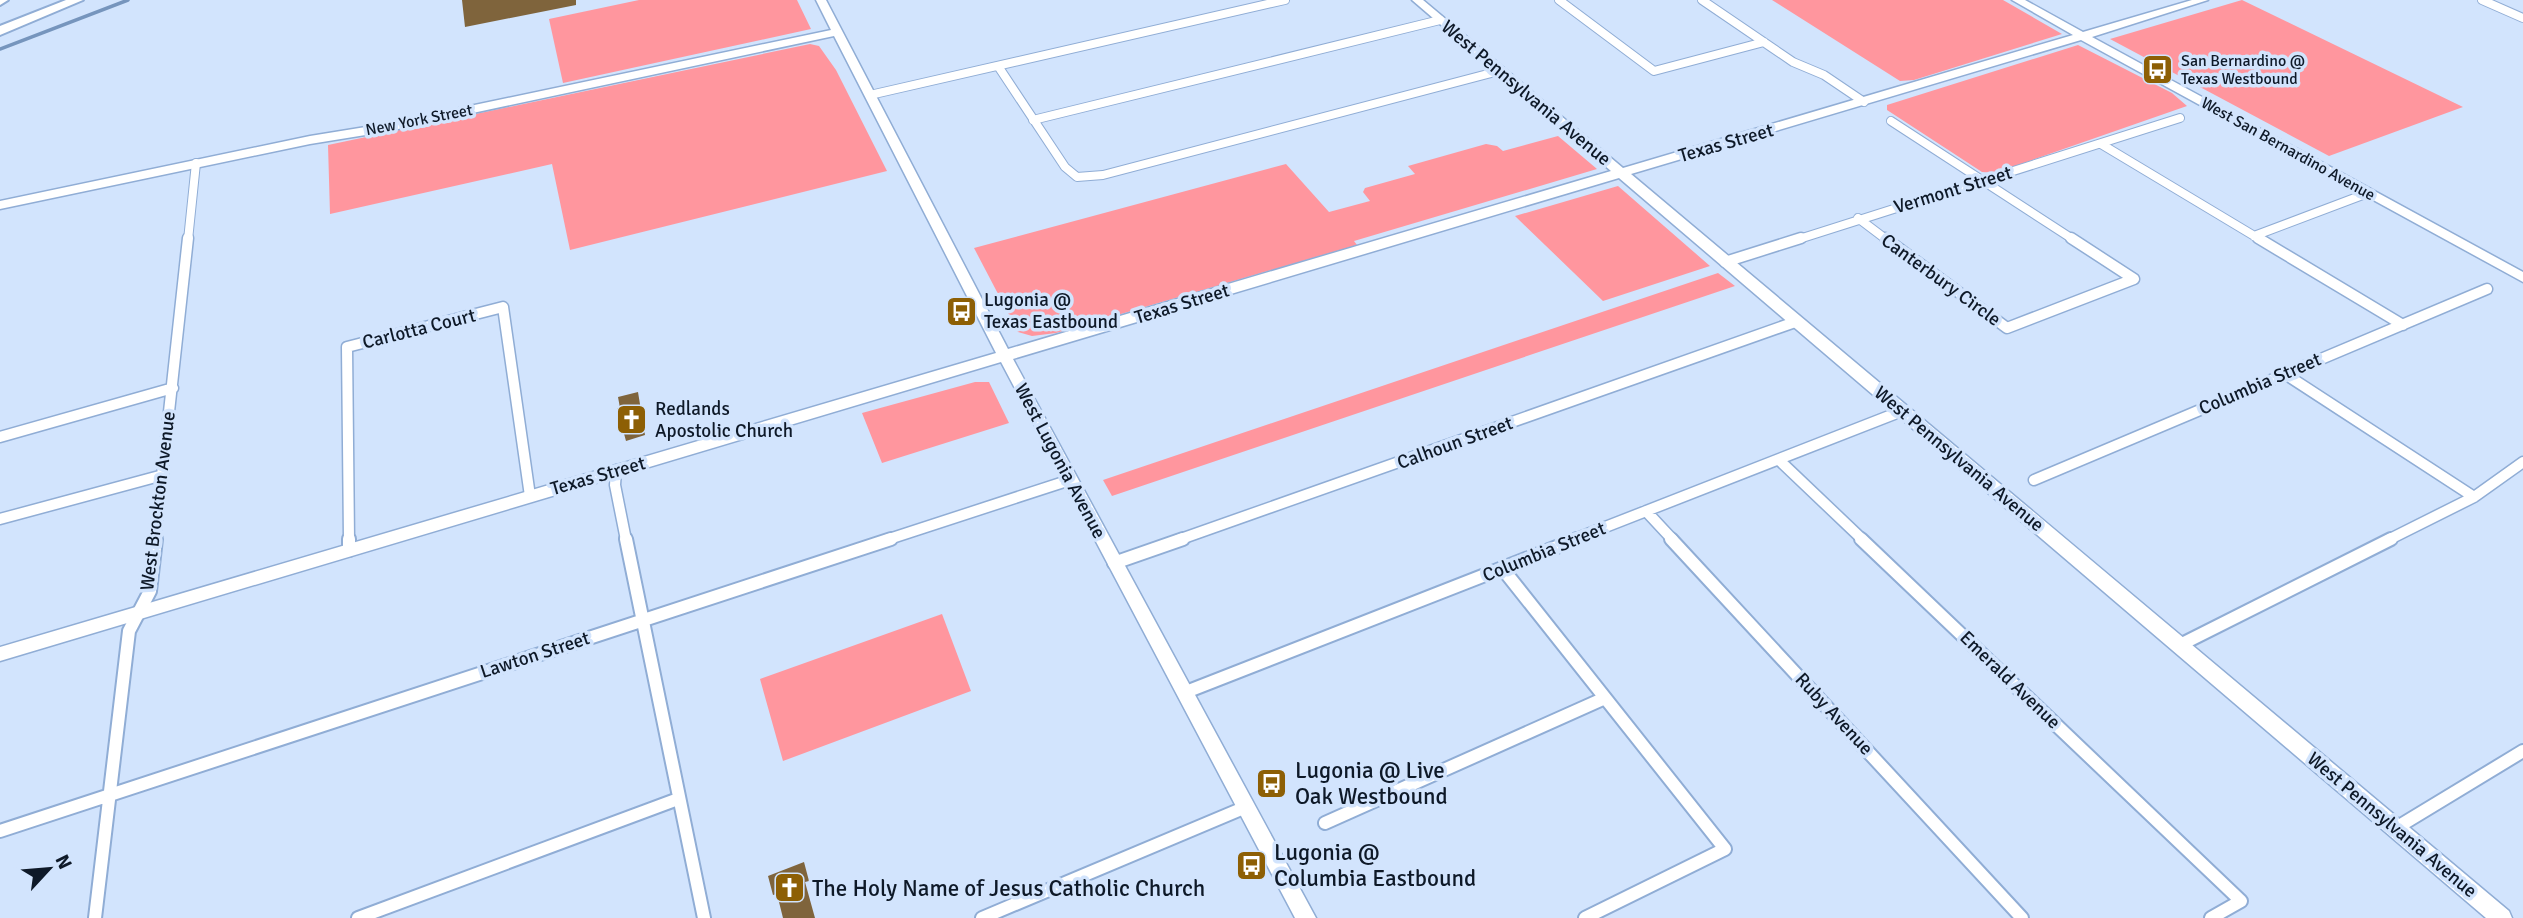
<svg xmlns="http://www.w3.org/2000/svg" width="2523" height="918" font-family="Signika,sans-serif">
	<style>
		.green { fill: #ff969e }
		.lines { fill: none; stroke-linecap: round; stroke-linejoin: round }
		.stream { stroke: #7695bd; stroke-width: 3.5 }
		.building { fill: #7f643c }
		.street-far2-casing { stroke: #90add5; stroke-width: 10 }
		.street-far1-casing { stroke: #90add5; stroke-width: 13 }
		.street-casing { stroke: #90add5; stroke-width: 16 }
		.secondary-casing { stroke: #90add5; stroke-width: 3 }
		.highway-casing { stroke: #90add5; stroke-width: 4 }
		.street-far2 { stroke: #fff; stroke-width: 8 }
		.street-far1 { stroke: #fff; stroke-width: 10 }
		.street { stroke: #fff; stroke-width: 12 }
		.secondary { fill: #fff; fill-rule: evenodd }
		.highway { fill: #fff; fill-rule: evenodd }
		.labels { text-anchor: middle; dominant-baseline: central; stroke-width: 7; stroke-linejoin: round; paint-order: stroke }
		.far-poi-label { font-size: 16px; fill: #0e1928; stroke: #d2e4fd; text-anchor: start }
		.far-street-label { font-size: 16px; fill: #0e1928; stroke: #d2e4fd }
		.street-label { font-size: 19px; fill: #0e1928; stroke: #d2e4fd }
		.poi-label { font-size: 19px; fill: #0e1928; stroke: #d2e4fd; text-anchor: start }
		.near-poi-label { font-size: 23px; fill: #0e1928; stroke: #d2e4fd; text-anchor: start }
	</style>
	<rect width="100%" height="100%" fill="#d2e4fd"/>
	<path class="green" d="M639 0H797L811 29 563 83 549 19Z
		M1772 0H2003L2062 34 1914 80 1900 81Z
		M2242 0 2463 107 2329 156 2110 39Z
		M810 44 819 46 836 70 887 171 570 250 552 164 330 214 328 145Z
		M2078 45 2172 93 2187 106 1995 173 1982 172 1887 110V105Z
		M1558 136 1597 169 1354 241 1357 245 1056 333 1032 336 1018 332 974 248 1286 164 1329 212 1370 201 1363 192 1365 188 1415 174 1408 166 1486 144 1497 146 1503 151Z
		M1618 186 1710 266 1603 301 1515 216Z
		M1718 273 1735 286 1112 496 1103 480Z
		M975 382H989L1009 423 882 463 862 413Z
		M942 614 971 691 783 761 760 679Z"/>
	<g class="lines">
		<path class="stream" d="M0 49 128 0"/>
	</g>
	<path class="building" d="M462 0H576V5L465 27Z
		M638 392 645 435 626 441 617 408H620L618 397Z
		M804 862 809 881 805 882 815 918H783L777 894 773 895 768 876Z"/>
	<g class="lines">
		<defs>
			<path id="street-far2" d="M1559 0 1654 71 1764 42
				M1702 0 1793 62 1824 75 1864 102
				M2482 0 2523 18
				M998 66 1065 167 1077 177 1103 175 1499 71
				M870 95 1285 0
				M1033 120 1440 20
				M1891 121 2074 240
				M2101 144 2261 240
				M1858 218 1887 240
				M2254 236 2368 193
				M188 240 196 163
				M1796 240 2180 118"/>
			<path id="street-far1" d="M1885 238 2007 328 2134 279 2071 238
				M2258 238 2403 325
				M1725 262 1801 238
				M2285 374 2474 497
				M0 437 173 388
				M1779 460 1863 540
				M616 470 615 485 626 540
				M2034 480 2487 289
				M1646 511 1673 540
				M0 519 163 475
				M155 540 188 238
				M349 540 347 347 503 307 530 496
				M886 540 1070 480
				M1178 540 1795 322
				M1572 540 1902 411
				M2388 540 2474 497 2523 462"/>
			<path id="street" d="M349 539V550
				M626 539 704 918
				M1671 539 2022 918
				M1861 539 2241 901 2211 918
				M1114 563 1183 539
				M1502 568 1725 849 1585 918
				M2180 645 2391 539
				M1186 692 1577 539
				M1325 823 1605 698
				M2396 828 2523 751
				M0 831 891 539
				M95 918 129 631 150 591 156 539
				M358 918 678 799
				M982 918 1246 807"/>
			<path id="secondary" d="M816 0H826L1008 349 1611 171 1412 0H1423L1623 168 2073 35 2012 0H2025L2083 32 2192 0H2208L2092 37 2523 272V282L2081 40 1631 174 2509 911 2512 918H2486L1619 178 1013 359 1316 918H1295L1001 362 0 661V647L996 353 834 36 384 132 310 144 0 209V201L310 136 384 124 831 30Z"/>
			<path id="highway" d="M0 0H8L0 5Z
				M66 0H83L0 35V26Z"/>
		</defs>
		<use href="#street-far2" class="street-far2-casing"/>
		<use href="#street-far1" class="street-far1-casing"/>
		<use href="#street" class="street-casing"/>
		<use href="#secondary" class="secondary-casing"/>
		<use href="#highway" class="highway-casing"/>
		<use href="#street-far2" class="street-far2"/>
		<use href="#street-far1" class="street-far1"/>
		<use href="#street" class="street"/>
		<use href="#secondary" class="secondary"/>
		<use href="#highway" class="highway"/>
	</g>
	<defs>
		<symbol id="bus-square" viewBox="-11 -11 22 22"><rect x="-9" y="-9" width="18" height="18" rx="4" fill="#8d5f05" stroke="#d2e4fd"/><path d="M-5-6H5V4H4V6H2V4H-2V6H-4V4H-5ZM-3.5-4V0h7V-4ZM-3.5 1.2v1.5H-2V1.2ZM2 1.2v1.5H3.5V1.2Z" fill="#fff"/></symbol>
		<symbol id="church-square" viewBox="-11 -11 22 22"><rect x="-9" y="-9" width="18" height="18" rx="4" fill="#8d5f05" stroke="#d2e4fd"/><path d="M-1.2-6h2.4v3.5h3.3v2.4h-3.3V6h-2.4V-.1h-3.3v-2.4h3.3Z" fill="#fff"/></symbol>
	</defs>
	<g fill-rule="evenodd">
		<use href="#bus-square" x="2140" y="52" width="35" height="35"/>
		<use href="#bus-square" x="944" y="294" width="35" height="35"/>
		<use href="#church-square" x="614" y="402" width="35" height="35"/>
		<use href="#bus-square" x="1254" y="766" width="35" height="35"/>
		<use href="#bus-square" x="1234" y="848" width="35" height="35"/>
		<use href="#church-square" x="772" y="870" width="35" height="35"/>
	</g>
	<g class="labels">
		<g class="far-poi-label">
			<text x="2181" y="61">San Bernardino @<tspan x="2181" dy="18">Texas Westbound</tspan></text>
		</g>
		<g class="far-street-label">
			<text transform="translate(419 120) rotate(-11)">New York Street</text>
			<text transform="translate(2288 149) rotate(29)">West San Bernardino Avenue</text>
		</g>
		<g class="street-label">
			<text transform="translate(1526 93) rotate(40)">West Pennsylvania Avenue</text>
			<text transform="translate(1726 143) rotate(-16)">Texas Street</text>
			<text transform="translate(1953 190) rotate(-17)">Vermont Street</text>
			<text transform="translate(1941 280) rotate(36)">Canterbury Circle</text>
			<text transform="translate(1182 304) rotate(-17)">Texas Street</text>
			<text transform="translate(419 329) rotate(-14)">Carlotta Court</text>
			<text transform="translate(2260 384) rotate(-23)">Columbia Street</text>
			<text transform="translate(1455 443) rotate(-20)">Calhoun Street</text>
			<text transform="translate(1959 459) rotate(40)">West Pennsylvania Avenue</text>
			<text transform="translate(1060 461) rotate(62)">West Lugonia Avenue</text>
			<text transform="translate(598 476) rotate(-16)">Texas Street</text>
			<text transform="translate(158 501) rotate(-83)">West Brockton Avenue</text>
			<text transform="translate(1544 552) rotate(-22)">Columbia Street</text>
			<text transform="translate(535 655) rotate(-18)">Lawton Street</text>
			<text transform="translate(2010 680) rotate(44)">Emerald Avenue</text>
			<text transform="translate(1834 714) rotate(47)">Ruby Avenue</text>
			<text transform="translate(2392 825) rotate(40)">West Pennsylvania Avenue</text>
		</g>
		<g class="poi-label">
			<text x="984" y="300">Lugonia @<tspan x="984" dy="22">Texas Eastbound</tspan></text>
			<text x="655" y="409">Redlands<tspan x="655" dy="22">Apostolic Church</tspan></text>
		</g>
		<g class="near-poi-label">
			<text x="1295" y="770">Lugonia @ Live<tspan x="1295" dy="26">Oak Westbound</tspan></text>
			<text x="1274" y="852">Lugonia @<tspan x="1274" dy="26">Columbia Eastbound</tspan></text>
			<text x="812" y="888">The Holy Name of Jesus Catholic Church</text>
		</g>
	</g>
	<g transform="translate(49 869) rotate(64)" stroke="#d2e4fd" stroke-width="5" paint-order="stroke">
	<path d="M0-5L12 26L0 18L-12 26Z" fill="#0e1928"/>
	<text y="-10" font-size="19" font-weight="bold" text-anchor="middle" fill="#0e1928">N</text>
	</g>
</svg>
